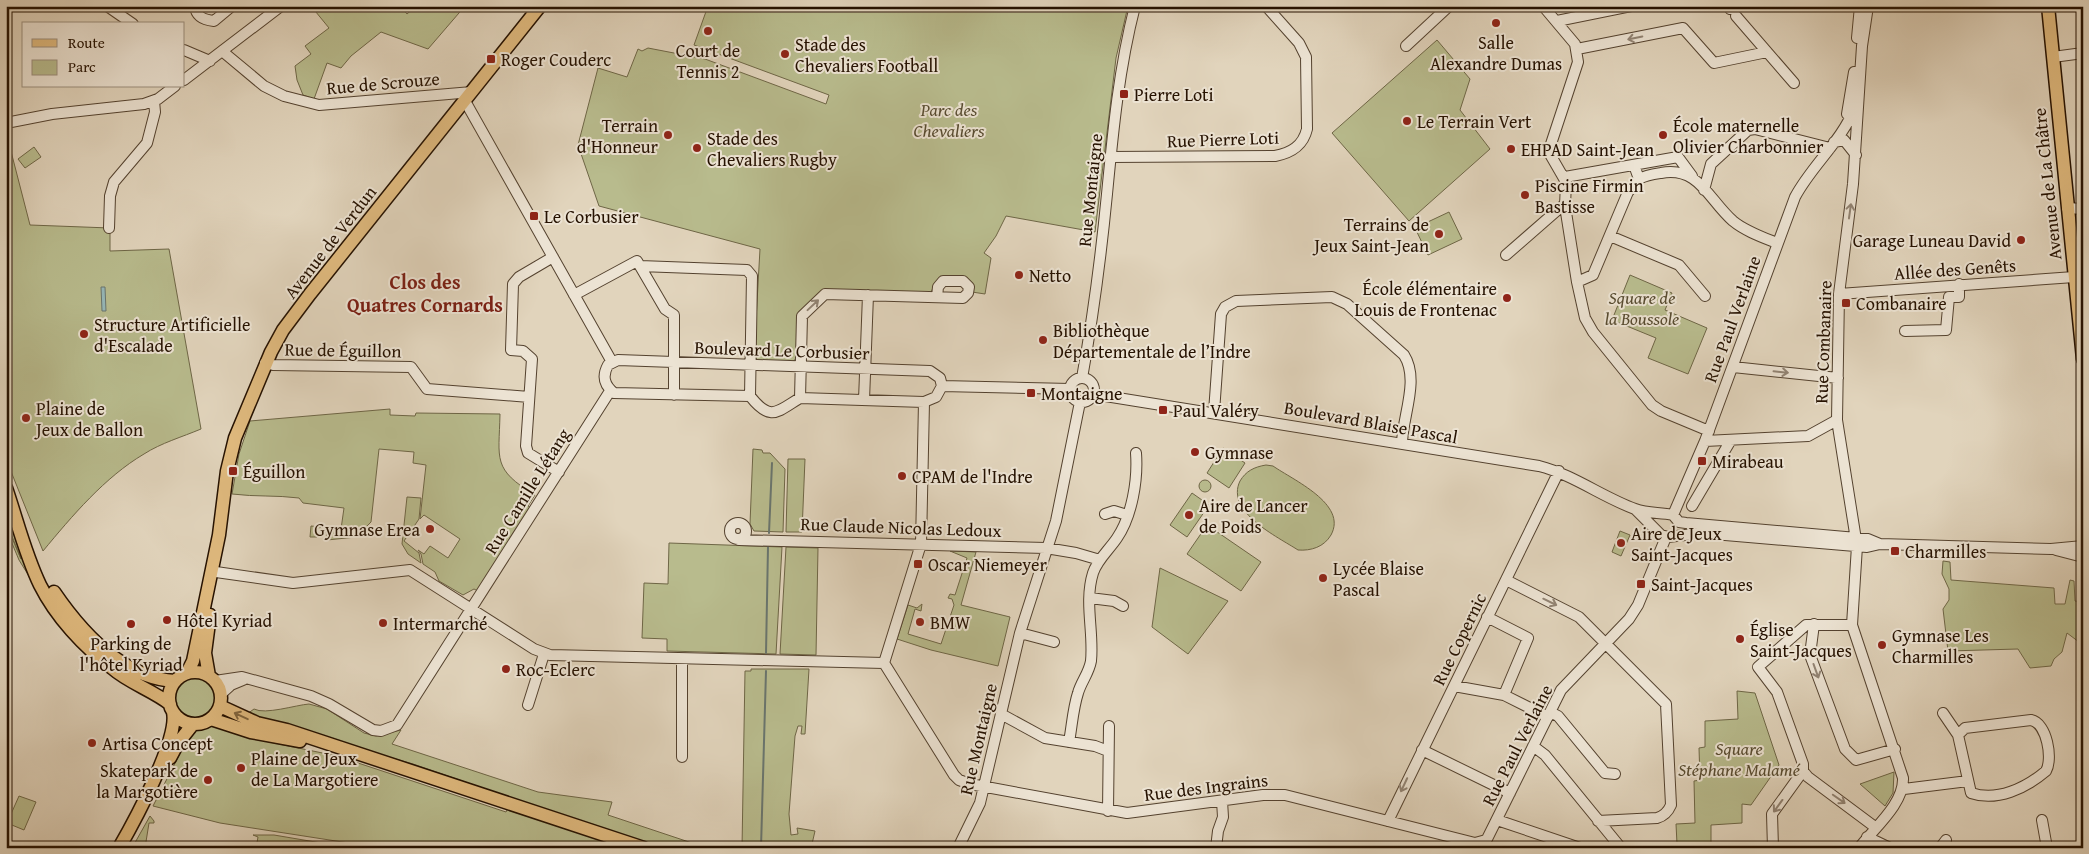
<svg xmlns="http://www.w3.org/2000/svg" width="2089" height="854" font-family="'Gentium Book Plus',serif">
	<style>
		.green { fill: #b8bb8d; stroke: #6e6646 }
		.water { fill: #96b7b8; stroke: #69756e }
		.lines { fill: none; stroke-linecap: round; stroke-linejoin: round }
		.stream { stroke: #69756e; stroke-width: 2 }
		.minor-casing { stroke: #54422f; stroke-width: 12 }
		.major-casing { stroke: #251100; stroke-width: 15 }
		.minor { stroke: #ece3d3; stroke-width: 10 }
		.major { stroke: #e0ba7e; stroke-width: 12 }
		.oneway { stroke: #928474 }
		.oneway2 { stroke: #82663f }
		.poi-dot { fill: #8f2418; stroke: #ece3d3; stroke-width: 2 }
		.labels { text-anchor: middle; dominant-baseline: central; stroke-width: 4; stroke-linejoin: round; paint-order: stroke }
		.poi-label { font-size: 18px; fill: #251100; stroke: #ece3d3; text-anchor: start }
		.street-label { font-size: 18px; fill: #251100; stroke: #ece3d3 }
		.park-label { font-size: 18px; font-style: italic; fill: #584c31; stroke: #ece3d3 }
		.quarter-label { font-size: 20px; font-weight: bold; fill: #7a1f14; stroke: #ece3d3 }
	</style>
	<rect width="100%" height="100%" fill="#e1d4bc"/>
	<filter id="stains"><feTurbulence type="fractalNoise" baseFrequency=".004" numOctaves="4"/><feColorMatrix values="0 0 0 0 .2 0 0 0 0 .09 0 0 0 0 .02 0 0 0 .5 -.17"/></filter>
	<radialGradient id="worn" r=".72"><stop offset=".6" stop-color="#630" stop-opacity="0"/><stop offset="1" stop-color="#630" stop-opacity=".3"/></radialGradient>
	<path class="green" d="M311 6H345L348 9 352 6H400L407 14 416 6H465L428 49 381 32 351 56 341 68 327 63 314 99 303 95 297 80 295 66 311 54 305 46 329 28Z
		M708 6H1128L1116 58 1095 232 1006 216 996 236 984 253 991 258 985 294 972 292 964 279 933 288 930 294 824 292 800 315 797 358 792 362 758 361 754 356 760 249 599 206 578 145 598 68 627 77 638 49 642 51 648 48 705 59 826 104 829 95 694 45Z
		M1437 40 1470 79 1460 110 1490 149 1409 221 1332 133Z
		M6 132 30 225 110 228V251L169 249 201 429C182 437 161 443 144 454 105 477 72 516 43 551L6 459Z
		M34 147 41 157 25 168 18 159Z
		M1449 212 1462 239 1428 255 1415 228Z
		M1630 275 1672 293 1665 310 1707 328 1688 374 1648 358 1656 338 1612 320Z
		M390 409V415L415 416 416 413 500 414C499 460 492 469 535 495L528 506 531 508 478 591 474 589 463 595 439 581 435 572 423 564 421 554 418 550 424 554 430 546 448 558 460 539 424 515 420 519 426 465 413 463 414 452 379 449 371 522 356 537 327 540V532L318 531 317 537H310L311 526 341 529 344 508 303 503 299 498C276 495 256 497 232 494L239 454 250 421Z
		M1223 448 1245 463 1229 488 1207 473Z
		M753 449 762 450 763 453H770L785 469 783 532 754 531 750 524Z
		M788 459H805L802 532H786Z
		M1266 465 1273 466C1293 480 1348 504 1331 535 1324 547 1311 551 1298 550 1278 537 1225 512 1240 481 1246 471 1254 467 1266 465Z
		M1199 486a6 6 0 1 1 12 0a6 6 0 1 1-12 0Z
		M1192 493 1209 505 1187 537 1170 525Z
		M407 497 421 498 419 519 404 541 419 553 421 563 408 554 402 544Z
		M6 501 32 581 19 560 6 529V524L21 559 6 521Z
		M1207 525 1261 562 1241 591 1187 554Z
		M1620 531 1630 535 1621 556 1612 552Z
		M669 543 782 547 776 654 667 651V639L642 638 644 583 668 584Z
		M786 547 818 548 816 655 780 654Z
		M950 551 976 552 961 605 1010 617 998 666 931 650 897 639 908 605 917 608 922 604 921 611 915 609 908 634 941 644 954 605 952 599 948 598 950 594 955 595 967 558Z
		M1943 561 1950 562 1951 580 2054 588 2055 604H2065L2070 580 2074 581 2075 601 2083 602V645L2067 633 2062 652 2054 659 2051 666 2030 668 2018 649 1948 651 1943 609 1949 600V589L1942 574Z
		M1160 568 1228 601 1188 654 1152 627Z
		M751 669H809L805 734H801L802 726H798L795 736 789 814 791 835 798 834 797 828 815 831 812 844 825 848H742L745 671H751Z
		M175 698a21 21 0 1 1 42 0a21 21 0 1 1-42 0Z
		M1737 691 1755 693 1779 765 1751 805 1742 804V823L1711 825V844H1677L1676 824 1695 823 1694 781 1700 780 1699 748 1705 747V721L1738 719Z
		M309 704 327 709 364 733 376 736 401 730 392 744 538 792 612 802 608 815 707 848H657L413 764 354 747 301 728 247 714 254 709C265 715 296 705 309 704Z
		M216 725 245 737 337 756 506 812 508 808 626 848H381L220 823 153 806 189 736 197 729Z
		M1894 772 1893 793 1885 806 1860 784Z
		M19 796 36 802 24 830 7 823Z
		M150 816 154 821V823H149L145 848H132Z
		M253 835H274L351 848H256L258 837Z"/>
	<path class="water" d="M101 287H105L106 311H102Z"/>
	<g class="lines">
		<path class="stream" d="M769 533 772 463
			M766 653 768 547
			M761 848 766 671"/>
		<defs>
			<path id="minor" d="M107 6 133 24
				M195 6C196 17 204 20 214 21L232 6
				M1543 6 1575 44 1578 62 1550 147 1551 156 1566 182 1565 206 1577 282
				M1728 6 1730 9
				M1736 16 1794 83
				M1557 21 1631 6
				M1857 38 1860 6
				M1406 46 1449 6
				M1577 49 1683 28 1714 63 1767 52
				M184 50 210 61
				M222 51 264 86 284 96 319 105 472 92
				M2053 57 2083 53
				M184 80 281 6
				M465 101 612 362
				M1847 114 1854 72
				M6 123 52 114 144 104 158 99 175 86
				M1834 142 1844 140 1856 155
				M1110 157 1275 156C1291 153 1303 146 1307 129L1306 57 1299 43 1266 6
				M1634 165 1639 179C1646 175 1654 174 1661 173 1699 166 1708 199 1733 221 1745 231 1762 237 1777 243
				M1565 177 1678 157 1692 176
				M1639 179 1628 192 1593 275 1577 282 1585 318 1593 332 1652 405 1661 411 1709 431
				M1704 190 1711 164 1748 130 1755 129 1830 148
				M2067 208 2083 209
				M109 228 110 196 114 182 147 143 155 112 154 101
				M1610 236 1679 265 1705 296
				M1506 255 1561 207 1565 206
				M553 257 519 277 513 284 511 350 523 351 532 359 526 446 528 453 559 472
				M640 266 747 270 752 276 750 396
				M1839 294 2074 277
				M574 295 637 261 665 309 674 315V395
				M1905 331 1946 330 1949 297H1959V284
				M618 360 930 371 940 378 942 386 936 397 924 402 800 398C778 411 771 423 750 396L614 393C604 385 602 376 608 365Z
				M265 363 273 365 411 367 427 389 529 397
				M1733 367 1838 378
				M1082 378C1093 317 1101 256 1107 194 1113 131 1119 68 1135 6
				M1070 390a12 12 0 1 1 24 0a12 12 0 1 1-24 0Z
				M942 386 1070 389
				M1093 394 1539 466C1574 475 1602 497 1635 509 1648 514 1660 512 1673 515L1679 522 1686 523 1868 539 1880 544
				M800 398 802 316 825 294 963 298 968 293 969 287 963 281H943L938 287 937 297
				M864 400 868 295
				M1214 412 1221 314 1225 307 1236 301 1332 297 1347 304 1404 355C1420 380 1402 417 1402 444
				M1837 420 1857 546 1852 625 1903 778C1904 804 1874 828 1859 848
				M1705 441 1808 436 1837 420 1839 294 1853 184 1862 46 1868 6
				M1692 506 1731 440
				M1636 510 1661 535 1668 537 1702 533 1867 547 1880 544 2051 549 2083 546
				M1105 514 1114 511 1127 515
				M1673 515 1705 441 1795 197C1812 165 1842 141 1855 107
				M730 531a8 8 0 1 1 16 0a8 8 0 1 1-16 0Z
				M739 540 1046 548 1076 553 1100 560
				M2056 550 2083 557
				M216 572 293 583 410 570 534 649 550 655 884 663
				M1506 580 1579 617 1666 704 1671 805C1668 812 1664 816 1657 818L1598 821
				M1090 598 1114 601 1123 606
				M1487 617 1528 638 1504 695
				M1814 624 1810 655 1845 749 1856 760 1895 749
				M1020 633 1054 642
				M884 663 954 775 959 780 970 784 1127 813 1263 795H1285L1475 843 1486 840
				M884 663 921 544 924 402
				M215 681 242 677 311 696 329 704 373 730 381 731 397 725 610 391
				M1454 686 1504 695 1548 717
				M221 694 231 685 243 680
				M528 705 544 654
				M1550 712 1558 716 1605 773 1615 774
				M1943 713 1958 735
				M1001 714 1045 738 1095 746 1108 751
				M2031 720C2047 723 2053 759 2046 771 2026 788 1997 802 1971 793L1958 735 1965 728Z
				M1069 742C1072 726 1073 708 1078 693 1081 682 1089 673 1091 661 1094 632 1084 602 1093 573 1097 560 1109 550 1117 538 1132 516 1138 480 1136 453
				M1533 746 1545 755 1621 848
				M1422 750 1510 793
				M682 757V659
				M1803 771 1808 777 1875 827
				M1904 789 1968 781
				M1108 811 1109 726
				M1497 820 1580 848
				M2042 820 2047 848
				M1388 821 1559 471
				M1867 837 1890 848
				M1484 845 1561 690 1629 619 1638 605 1666 537
				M958 848 980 803 1020 633 1056 521 1080 402
				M1216 848 1218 831 1223 817 1222 801
				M1773 848 1772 814 1803 771V764L1777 692 1758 667 1806 625H1852
				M1940 848 1946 840"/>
			<path id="major" d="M2048 6 2083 359
				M6 488C17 520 25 554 40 585 56 617 84 647 112 668 129 683 152 690 170 704
				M54 592C82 633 123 678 175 681
				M169 698a26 26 0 1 1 52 0a26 26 0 1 1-52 0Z
				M187 673 193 661 219 535 227 471 235 438 271 352 283 330 310 294 540 6
				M209 676 205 653 210 615
				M220 706 257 723 287 730 644 848
				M211 719 251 732 300 741
				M170 758 178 743 193 724
				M119 848C134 822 179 739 173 712"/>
		</defs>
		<use href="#minor" class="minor-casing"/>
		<use href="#major" class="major-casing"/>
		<use href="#minor" class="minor"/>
		<use href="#major" class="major"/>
	</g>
	<defs><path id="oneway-shaft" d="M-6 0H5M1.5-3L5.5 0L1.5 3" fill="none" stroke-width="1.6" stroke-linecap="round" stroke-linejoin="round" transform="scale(1.25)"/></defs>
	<g class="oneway">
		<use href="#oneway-shaft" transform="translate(1635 38) rotate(168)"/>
		<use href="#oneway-shaft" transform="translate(1850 211) rotate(-82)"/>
		<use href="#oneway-shaft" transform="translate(813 305) rotate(-43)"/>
		<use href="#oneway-shaft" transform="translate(1781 372) rotate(6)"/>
		<use href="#oneway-shaft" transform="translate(1550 602) rotate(26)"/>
		<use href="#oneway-shaft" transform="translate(1816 671) rotate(70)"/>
		<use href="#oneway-shaft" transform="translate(1404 785) rotate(115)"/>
		<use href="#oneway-shaft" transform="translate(1839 799) rotate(35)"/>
		<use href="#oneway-shaft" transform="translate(1778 806) rotate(126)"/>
	</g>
	<use class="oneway2" href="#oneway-shaft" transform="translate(241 716) rotate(-155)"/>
	<g class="poi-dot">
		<circle cx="1496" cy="23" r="5"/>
		<circle cx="708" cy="31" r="5"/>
		<circle cx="785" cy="54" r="5"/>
		<rect x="486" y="54" width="10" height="10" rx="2.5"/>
		<rect x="1119" y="89" width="10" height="10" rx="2.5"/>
		<circle cx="1407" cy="121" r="5"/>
		<circle cx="668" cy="135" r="5"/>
		<circle cx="1663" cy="135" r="5"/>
		<circle cx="697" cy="148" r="5"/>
		<circle cx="1511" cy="149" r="5"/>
		<circle cx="1525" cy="195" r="5"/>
		<rect x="529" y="211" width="10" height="10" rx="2.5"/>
		<circle cx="1439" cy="234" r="5"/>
		<circle cx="2021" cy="240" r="5"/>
		<circle cx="1019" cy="275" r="5"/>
		<circle cx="1507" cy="298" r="5"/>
		<rect x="1841" y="298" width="10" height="10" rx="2.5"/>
		<circle cx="84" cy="334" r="5"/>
		<circle cx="1043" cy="340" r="5"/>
		<rect x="1026" y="388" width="10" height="10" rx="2.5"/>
		<rect x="1158" y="405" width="10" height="10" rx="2.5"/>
		<circle cx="26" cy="418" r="5"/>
		<circle cx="1195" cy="452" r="5"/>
		<rect x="1697" y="456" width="10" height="10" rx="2.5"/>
		<rect x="228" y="466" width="10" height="10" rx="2.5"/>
		<circle cx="902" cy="476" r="5"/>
		<circle cx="1189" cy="515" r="5"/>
		<circle cx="430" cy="529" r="5"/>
		<circle cx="1621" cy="543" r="5"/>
		<rect x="1890" y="546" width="10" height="10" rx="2.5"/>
		<rect x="913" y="559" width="10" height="10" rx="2.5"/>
		<circle cx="1323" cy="578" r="5"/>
		<rect x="1636" y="579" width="10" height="10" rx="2.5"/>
		<circle cx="167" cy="620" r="5"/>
		<circle cx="920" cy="622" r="5"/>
		<circle cx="383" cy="623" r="5"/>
		<circle cx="131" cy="624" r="5"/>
		<circle cx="1740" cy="639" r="5"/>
		<circle cx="1882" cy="645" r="5"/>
		<circle cx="506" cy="669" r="5"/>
		<circle cx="92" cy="743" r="5"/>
		<circle cx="241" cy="768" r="5"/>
		<circle cx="208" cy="780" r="5"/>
	</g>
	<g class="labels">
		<g class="poi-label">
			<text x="1496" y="42" text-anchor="middle">Salle<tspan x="1496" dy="21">Alexandre Dumas</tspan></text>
			<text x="795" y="44">Stade des<tspan x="795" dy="21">Chevaliers Football</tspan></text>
			<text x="708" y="50" text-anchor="middle">Court de<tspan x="708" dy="21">Tennis 2</tspan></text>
			<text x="501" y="59">Roger Couderc</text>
			<text x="1134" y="94">Pierre Loti</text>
			<text x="1417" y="121">Le Terrain Vert</text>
			<text x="658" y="125" text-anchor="end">Terrain<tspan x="658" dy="21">d'Honneur</tspan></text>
			<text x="1673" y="125">École maternelle<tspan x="1673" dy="21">Olivier Charbonnier</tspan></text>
			<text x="707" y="138">Stade des<tspan x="707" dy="21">Chevaliers Rugby</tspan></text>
			<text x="1521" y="149">EHPAD Saint-Jean</text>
			<text x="1535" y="185">Piscine Firmin<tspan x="1535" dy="21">Bastisse</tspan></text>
			<text x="544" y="216">Le Corbusier</text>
			<text x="1429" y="224" text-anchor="end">Terrains de<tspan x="1429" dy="21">Jeux Saint-Jean</tspan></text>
			<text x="2011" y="240" text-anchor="end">Garage Luneau David</text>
			<text x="1029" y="275">Netto</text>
			<text x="1497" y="288" text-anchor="end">École élémentaire<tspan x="1497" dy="21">Louis de Frontenac</tspan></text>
			<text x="1856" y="303">Combanaire</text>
			<text x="94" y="324">Structure Artificielle<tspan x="94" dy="21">d'Escalade</tspan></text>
			<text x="1053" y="330">Bibliothèque<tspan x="1053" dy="21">Départementale de l’Indre</tspan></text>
			<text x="1041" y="393">Montaigne</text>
			<text x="36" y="408">Plaine de<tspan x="36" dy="21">Jeux de Ballon</tspan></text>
			<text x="1173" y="410">Paul Valéry</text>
			<text x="1205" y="452">Gymnase</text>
			<text x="1712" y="461">Mirabeau</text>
			<text x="243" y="471">Éguillon</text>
			<text x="912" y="476">CPAM de l'Indre</text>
			<text x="1199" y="505">Aire de Lancer<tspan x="1199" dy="21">de Poids</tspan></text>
			<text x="420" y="529" text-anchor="end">Gymnase Erea</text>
			<text x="1631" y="533">Aire de Jeux<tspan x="1631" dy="21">Saint-Jacques</tspan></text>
			<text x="1905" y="551">Charmilles</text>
			<text x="928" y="564">Oscar Niemeyer</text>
			<text x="1333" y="568">Lycée Blaise<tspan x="1333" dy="21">Pascal</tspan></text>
			<text x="1651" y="584">Saint-Jacques</text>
			<text x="177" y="620">Hôtel Kyriad</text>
			<text x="930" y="622">BMW</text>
			<text x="393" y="623">Intermarché</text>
			<text x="1750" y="629">Église<tspan x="1750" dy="21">Saint-Jacques</tspan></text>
			<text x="1892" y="635">Gymnase Les<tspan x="1892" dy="21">Charmilles</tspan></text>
			<text x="131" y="643" text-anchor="middle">Parking de<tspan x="131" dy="21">l'hôtel Kyriad</tspan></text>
			<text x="516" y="669">Roc-Eclerc</text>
			<text x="102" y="743">Artisa Concept</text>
			<text x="251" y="758">Plaine de Jeux<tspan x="251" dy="21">de La Margotiere</tspan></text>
			<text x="198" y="770" text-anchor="end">Skatepark de<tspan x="198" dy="21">la Margotière</tspan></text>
		</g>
		<g class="street-label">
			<text transform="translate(383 83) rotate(-5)">Rue de Scrouze</text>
			<text transform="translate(1223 139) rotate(-2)">Rue Pierre Loti</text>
			<text transform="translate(2047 184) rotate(-96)">Avenue de La Châtre</text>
			<text transform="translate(1090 190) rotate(-84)">Rue Montaigne</text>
			<text transform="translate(330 242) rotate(-52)">Avenue de Verdun</text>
			<text transform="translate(1955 269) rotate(-4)">Allée des Genêts</text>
			<text transform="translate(1732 319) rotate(-70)">Rue Paul Verlaine</text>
			<text transform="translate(1823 342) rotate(-88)">Rue Combanaire</text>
			<text transform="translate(343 350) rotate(1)">Rue de Éguillon</text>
			<text transform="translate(782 350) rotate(2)">Boulevard Le Corbusier</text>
			<text transform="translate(1371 422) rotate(10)">Boulevard Blaise Pascal</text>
			<text transform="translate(527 491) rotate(-58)">Rue Camille Létang</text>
			<text transform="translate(901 527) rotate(2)">Rue Claude Nicolas Ledoux</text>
			<text transform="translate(1459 639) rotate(-64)">Rue Copernic</text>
			<text transform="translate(978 739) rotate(-77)">Rue Montaigne</text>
			<text transform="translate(1517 745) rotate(-63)">Rue Paul Verlaine</text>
			<text transform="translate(1206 787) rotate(-7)">Rue des Ingrains</text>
		</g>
		<g class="park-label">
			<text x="949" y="109">Parc des<tspan x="949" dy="21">Chevaliers</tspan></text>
			<text x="1642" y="297">Square de<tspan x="1642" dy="21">la Boussole</tspan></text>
			<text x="1739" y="748">Square<tspan x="1739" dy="21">Stéphane Malamé</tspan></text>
		</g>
		<g class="quarter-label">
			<text x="425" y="281">Clos des<tspan x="425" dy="23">Quatres Cornards</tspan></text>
		</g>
	</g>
	<rect width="2089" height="854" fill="none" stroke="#e1d4bc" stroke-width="25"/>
	<rect x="8" y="8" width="2074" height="839" fill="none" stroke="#251100" stroke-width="2.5"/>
	<rect x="12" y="12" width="2064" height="829" fill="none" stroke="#251100"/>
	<rect x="22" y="22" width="162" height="65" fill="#ece3d3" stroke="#9c8f7f"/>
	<rect x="32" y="39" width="25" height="8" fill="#e0ba7e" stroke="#9c8f7f"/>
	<text x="68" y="48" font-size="15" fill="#251100">Route</text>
	<rect x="32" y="60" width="25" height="15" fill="#b8bb8d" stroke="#9c8f7f"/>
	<text x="68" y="72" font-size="15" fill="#251100">Parc</text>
	<rect width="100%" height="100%" filter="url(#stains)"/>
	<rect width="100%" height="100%" fill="url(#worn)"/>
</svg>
